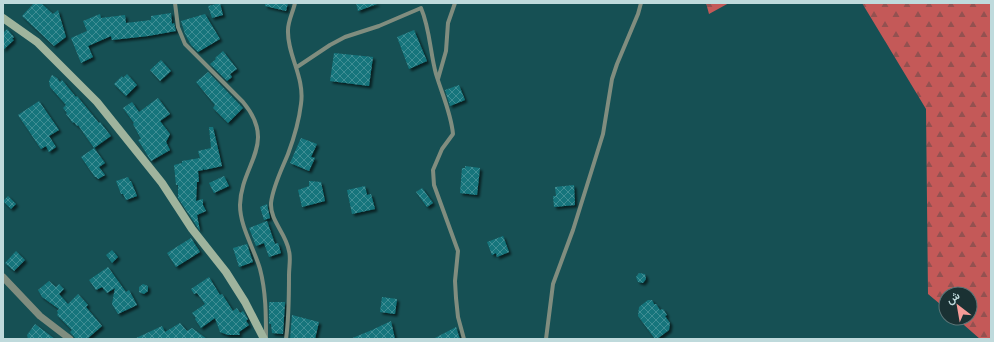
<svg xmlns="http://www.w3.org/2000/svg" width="994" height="342" font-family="'Playfair Display',Vazirmatn,serif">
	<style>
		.forest { fill: url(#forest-firs) }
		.building { fill: url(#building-cross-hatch); filter: url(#shadow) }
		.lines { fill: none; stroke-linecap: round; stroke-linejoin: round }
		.minor { stroke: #808d7f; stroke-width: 4 }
		.tertiary { stroke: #808d7f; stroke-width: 7 }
		.secondary { stroke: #9fb49d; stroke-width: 8 }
	</style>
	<defs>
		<pattern id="forest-firs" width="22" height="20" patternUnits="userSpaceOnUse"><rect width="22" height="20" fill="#c45958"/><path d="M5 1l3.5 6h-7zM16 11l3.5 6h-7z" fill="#935150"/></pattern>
		<pattern id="building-cross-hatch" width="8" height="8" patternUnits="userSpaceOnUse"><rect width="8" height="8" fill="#14757c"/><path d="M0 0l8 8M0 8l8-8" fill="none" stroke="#3f8e94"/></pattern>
		<filter id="shadow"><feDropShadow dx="2.5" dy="2.5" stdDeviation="1" flood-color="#0009"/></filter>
	</defs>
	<rect width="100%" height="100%" fill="#165054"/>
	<path class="forest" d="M706 3H729L709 14Z
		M862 3H991V339H980L956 318H970V294H946V309L928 294 926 109Z"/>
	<path class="building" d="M34 3H41L53 14 58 10 66 37 54 46 22 16Z
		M220 3 223 15 212 18 208 6Z
		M265 3H288L286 11 265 6Z
		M356 3H377V4L358 11Z
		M171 13 172 24 174 23 176 31 148 36 112 40 111 36 88 46 93 57 81 63 71 38 87 31 83 21 100 14 101 18 125 15 126 23 151 20V16Z
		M205 14 220 39 198 52 191 45 185 34 181 21Z
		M7 29 14 37 12 39 14 40 3 50V33Z
		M414 30 427 61 409 69 397 37Z
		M223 51 237 69 230 74 232 77 227 81 210 64 216 59 215 58Z
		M334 53 373 57 369 86 330 81Z
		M161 60 171 71 160 81 150 70Z
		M208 72 243 108 228 123 213 108 215 105 196 82Z
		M127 74 137 85 126 96 114 84 122 76 123 78Z
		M52 75 57 78 60 82 62 80 76 97 77 96 99 123 100 122 111 136 94 148 78 125 77 126 74 122 73 123 66 114 67 113 63 108 66 105 50 87 49 81Z
		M459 85 465 100 450 106 445 90Z
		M158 98 170 114 160 121 170 134 166 142 170 150 151 161 138 140 141 139 133 124 134 123 123 108 132 102 139 112Z
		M39 101 59 130 49 136 56 147 49 152 46 146 41 149 18 115Z
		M209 127H213L222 166 204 170 203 168V170L198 171 199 182H197L196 201 203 199V205L206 211 197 215 200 231 178 198V185H176L174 165 182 163V161L200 158 198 151 211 148Z
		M301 138 317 144 311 157 315 158 309 171 290 163Z
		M94 148 105 163 99 167 105 175 98 179 96 177H95L81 157Z
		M465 166 480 168 477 195 460 193 462 168H465Z
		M224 176 229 186 214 193 209 183Z
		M128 177 130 181H131L137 196 126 200 123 194H121L116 181Z
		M309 181 321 182 325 201 302 207 298 190 309 186Z
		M574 185 575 205 554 207 553 196H556L555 187Z
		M365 186 367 195 371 194 375 209 352 214 347 190Z
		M422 188 433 203 427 207 416 192Z
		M8 196 16 204 11 209 3 201Z
		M267 204 270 218 264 220 260 207Z
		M267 221 275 244 278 243 281 253 269 257 264 243 256 246 249 228Z
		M503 236 509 252 497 257 496 253 492 255 487 242Z
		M191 238 200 252 176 267 167 253Z
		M247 244 253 262 239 267 233 248Z
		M112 250 118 257 112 263 106 255Z
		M16 251 25 260 14 271 5 263Z
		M108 267 126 292 129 290 137 305 118 314 112 304 115 288 107 293 102 287 96 290 89 280Z
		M639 273 645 274 646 279 643 283 638 282 636 277Z
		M209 277 220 295 222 294 233 311 237 308 240 313 243 311 245 314 248 319 246 321 249 325 239 332 240 335H228L220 332 215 318 201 328 195 319 196 318 192 313 205 304 197 293 194 294 191 289Z
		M49 281 56 287 59 284 64 289 59 294 68 304 78 294 88 305 86 307 102 326 87 339H76L70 332 72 330 57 315 58 313 57 311 59 309 42 297 38 290Z
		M143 284 148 286V291L144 294 139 292V287Z
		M382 297 397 299 395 314 380 312Z
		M648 300H652L654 304H656L660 310 663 309 667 315 665 316 670 323 669 330 657 339H655L638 316 639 307Z
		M269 302H285L283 334 272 333 271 324H269Z
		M292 315 319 322 315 339H290Z
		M391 321 395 339H350L372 330Z
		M180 323 187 331 192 328 207 339H134L162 326 165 332Z
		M35 324 55 339H28L27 335Z
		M456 327 460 339H433Z"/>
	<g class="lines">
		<path class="minor" d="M175 3 178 27 185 44 243 102C278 144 241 164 240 205 240 227 254 248 260 269 266 292 266 315 266 339
			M297 67 330 45 345 37 379 26 421 8C430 29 430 52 436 74 442 94 451 113 453 134L442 149 433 170 434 185 458 251 455 281 456 298 458 317 464 339
			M438 79 446 51 448 23 455 3
			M286 339C289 318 289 296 289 275 289 267 291 258 289 251 286 233 270 221 271 203 273 186 282 169 288 154 294 138 299 121 301 104 305 77 287 55 288 30 288 21 293 12 295 3
			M546 339 553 284 573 230 594 163 603 134 612 79 617 64 638 14 641 3"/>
		<path class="tertiary" d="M3 277 40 316 70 339"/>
		<path class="secondary" d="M3 18 37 42 97 102 162 183 192 229 226 272 245 302 264 339"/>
	</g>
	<rect width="994" height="342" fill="none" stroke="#bfdadc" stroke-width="8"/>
	<g transform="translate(958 306) rotate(329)"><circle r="19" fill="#1a3133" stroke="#5c7577"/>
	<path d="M0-3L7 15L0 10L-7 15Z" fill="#f59b97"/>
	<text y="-6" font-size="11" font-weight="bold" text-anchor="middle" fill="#bfdadc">ش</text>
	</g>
</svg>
